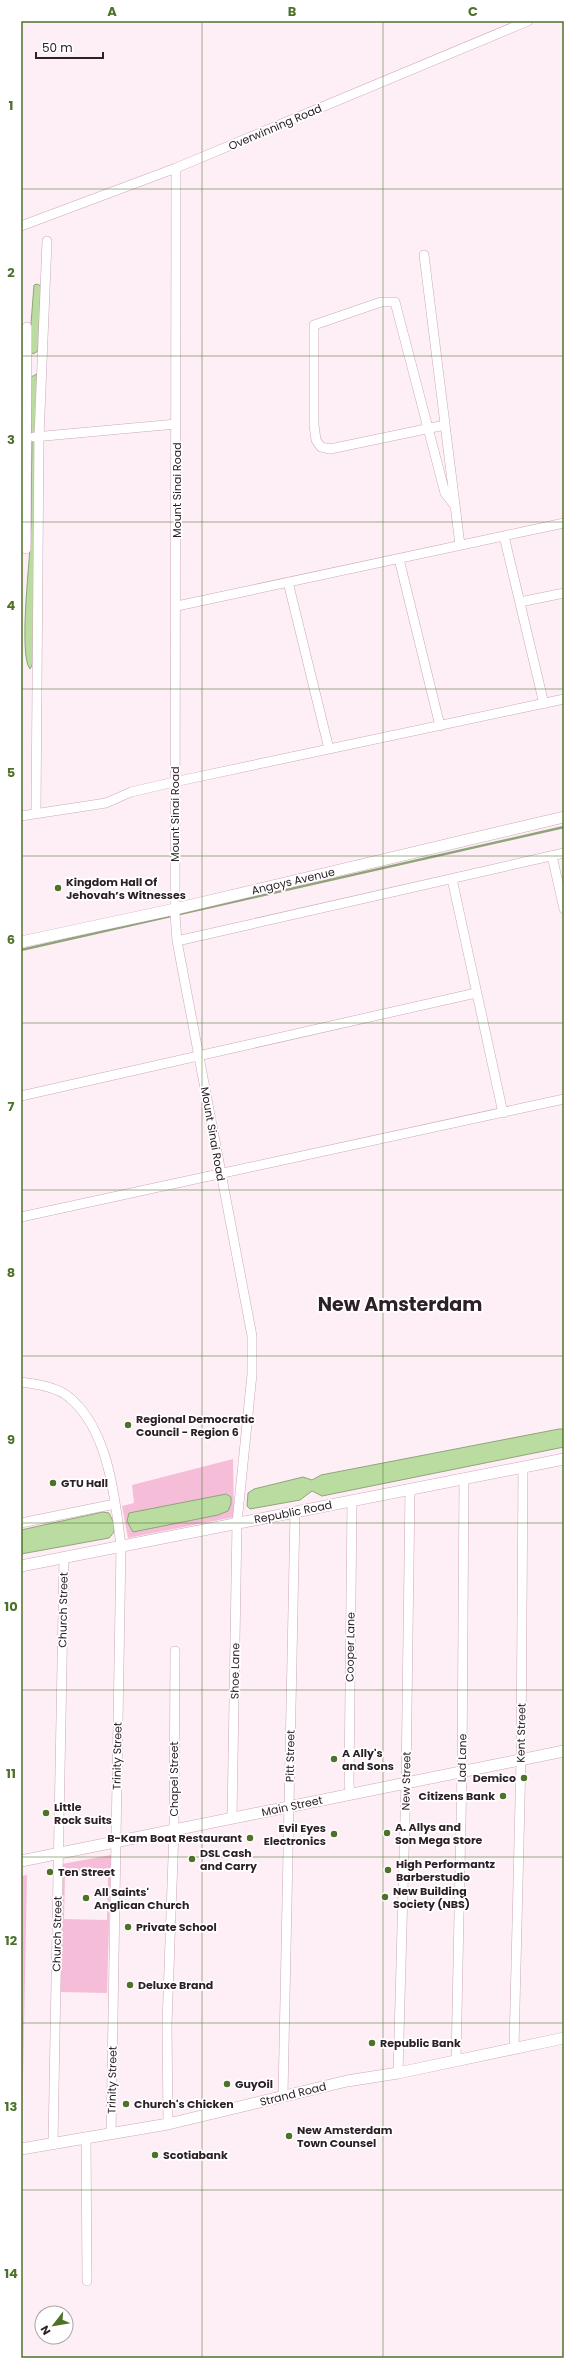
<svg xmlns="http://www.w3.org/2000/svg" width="585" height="2379" font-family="Poppins,sans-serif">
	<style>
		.green { fill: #f5bdd8; fill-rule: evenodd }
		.water { fill: #bbdca0; stroke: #90a47c }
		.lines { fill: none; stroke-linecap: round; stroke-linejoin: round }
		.stream { stroke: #90a47c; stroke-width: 2.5 }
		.minor-casing { stroke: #cca9ba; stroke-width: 10 }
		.tertiary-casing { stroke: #cca9ba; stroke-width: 12 }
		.minor { stroke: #fff; stroke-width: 9 }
		.tertiary { stroke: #fff; stroke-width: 11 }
		.grid { fill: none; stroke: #4f722b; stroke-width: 1; stroke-opacity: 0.55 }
		.poi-dot { fill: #4f722b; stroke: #fff; stroke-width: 1.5 }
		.labels { text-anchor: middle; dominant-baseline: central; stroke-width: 3.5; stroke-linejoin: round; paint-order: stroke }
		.street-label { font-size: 11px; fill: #2d2027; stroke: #fff }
		.poi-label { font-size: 11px; font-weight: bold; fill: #2d2027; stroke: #fff; text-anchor: start }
		.town-label { font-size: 19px; font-weight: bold; fill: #2d2027; stroke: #fff }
		.neatline { fill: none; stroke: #4f722b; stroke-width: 1.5 }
		.grid-label { font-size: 13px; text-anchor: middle; font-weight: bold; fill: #4f722b }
	</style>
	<rect width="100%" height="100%" fill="#feeff6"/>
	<path class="green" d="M233 1459 234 1517 128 1538 122 1506 134 1503 132 1485Z
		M111 1855 107 1993 60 1992 62 1864ZM65 1876 108 1877 107 1920 64 1919Z
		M27 1875 22 2133H21V1876Z"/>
	<path class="water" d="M37 284 41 286 38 351 33 354 29 349 34 285Z
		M37 374 36 431 34 433H31V377Z
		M34 441 36 443 33 663 30 669C19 657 29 567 30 547 32 512 31 477 32 442Z
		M559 1429H564V1447L322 1496 312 1491 300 1500 250 1509 247 1506 248 1493 254 1489 303 1477 312 1480 321 1475Z
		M226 1494 231 1497V1504L228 1511 218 1515 133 1532 127 1521 129 1513Z
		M103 1512 109 1513C114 1523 118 1530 109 1538L21 1554V1530Z"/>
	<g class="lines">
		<path class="stream" d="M21 950 564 827"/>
		<defs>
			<path id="minor" d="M176 168 175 914 177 941 252 1336V1374L237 1523 232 1818
				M21 226 176 168 528 21
				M424 255 460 545
				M445 425 330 449 321 447 316 440 314 425V325L381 302H395L445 493 455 506
				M34 437 176 424
				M504 536 544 704
				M26 549 27 327
				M399 559 440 726
				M288 582 329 749
				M520 602 564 593
				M177 606 564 523
				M36 812 39 437 47 241
				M21 816 106 803 131 792 174 782 564 699
				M552 856 564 909
				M452 879 503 1113
				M177 941 564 853
				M21 1096 476 993
				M21 1217 564 1099
				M21 1382C36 1384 58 1387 70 1398 109 1431 115 1499 121 1546L111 2134
				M21 1523 115 1504
				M351 1794 349 1785 352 1501
				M514 2048 521 1759 523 1467
				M456 2061 462 1771 464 1478
				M398 2073 406 1782 410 1489
				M283 2096 295 1512
				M168 2124 167 2024 174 1830 175 1651
				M86 2137 87 2281
				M53 2142 64 1558"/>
			<path id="tertiary" d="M21 942 175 909 564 817
				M21 1566 564 1459
				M21 1861 564 1751
				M21 2149 168 2124 347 2081 398 2073 564 2038"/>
		</defs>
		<use href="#minor" class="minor-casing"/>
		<use href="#tertiary" class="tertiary-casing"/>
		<use href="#minor" class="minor"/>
		<use href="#tertiary" class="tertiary"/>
	</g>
	<path class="grid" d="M202 21V2358M383 21V2358M21 189H564M21 356H564M21 522H564M21 689H564M21 856H564M21 1023H564M21 1190H564M21 1356H564M21 1523H564M21 1690H564M21 1857H564M21 2023H564M21 2190H564"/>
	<g class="poi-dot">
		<circle cx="58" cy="888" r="4"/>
		<circle cx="128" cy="1425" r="4"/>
		<circle cx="53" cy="1483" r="4"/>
		<circle cx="334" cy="1759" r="4"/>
		<circle cx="524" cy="1778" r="4"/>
		<circle cx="503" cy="1796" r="4"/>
		<circle cx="46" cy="1813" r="4"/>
		<circle cx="387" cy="1833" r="4"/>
		<circle cx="334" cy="1834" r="4"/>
		<circle cx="250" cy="1838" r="4"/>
		<circle cx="192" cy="1859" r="4"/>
		<circle cx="388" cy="1870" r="4"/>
		<circle cx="50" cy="1872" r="4"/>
		<circle cx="385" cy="1897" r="4"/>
		<circle cx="86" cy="1898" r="4"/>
		<circle cx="128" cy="1927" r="4"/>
		<circle cx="130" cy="1985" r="4"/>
		<circle cx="372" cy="2043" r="4"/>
		<circle cx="227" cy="2084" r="4"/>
		<circle cx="126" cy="2104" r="4"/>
		<circle cx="289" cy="2136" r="4"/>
		<circle cx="155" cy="2155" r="4"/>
	</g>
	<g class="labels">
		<g class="street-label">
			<text transform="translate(275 127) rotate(-23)">Overwinning Road</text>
			<text transform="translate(177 490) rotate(-90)">Mount Sinai Road</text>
			<text transform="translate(175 814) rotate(-90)">Mount Sinai Road</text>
			<text transform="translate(293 881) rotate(-13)">Angoys Avenue</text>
			<text transform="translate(213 1134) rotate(80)">Mount Sinai Road</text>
			<text transform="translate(293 1512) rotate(-11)">Republic Road</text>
			<text transform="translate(63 1610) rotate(-89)">Church Street</text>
			<text transform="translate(350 1647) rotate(-89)">Cooper Lane</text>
			<text transform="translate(235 1671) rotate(-89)">Shoe Lane</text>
			<text transform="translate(521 1733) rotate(-89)">Kent Street</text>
			<text transform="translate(117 1756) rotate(-89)">Trinity Street</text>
			<text transform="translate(290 1756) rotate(-89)">Pitt Street</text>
			<text transform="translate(462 1758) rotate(-89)">Lad Lane</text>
			<text transform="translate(174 1779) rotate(-90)">Chapel Street</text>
			<text transform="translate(406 1781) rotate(-89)">New Street</text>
			<text transform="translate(292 1806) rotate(-12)">Main Street</text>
			<text transform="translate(57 1934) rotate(-89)">Church Street</text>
			<text transform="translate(112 2080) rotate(-89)">Trinity Street</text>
			<text transform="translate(293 2094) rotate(-14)">Strand Road</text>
		</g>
		<g class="poi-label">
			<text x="66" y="882">Kingdom Hall Of<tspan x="66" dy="13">Jehovah’s Witnesses</tspan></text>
			<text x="136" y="1419">Regional Democratic<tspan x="136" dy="13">Council - Region 6</tspan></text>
			<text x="61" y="1483">GTU Hall</text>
			<text x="342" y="1753">A Ally's<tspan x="342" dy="13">and Sons</tspan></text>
			<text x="516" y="1778" text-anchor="end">Demico</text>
			<text x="495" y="1796" text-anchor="end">Citizens Bank</text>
			<text x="54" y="1807">Little<tspan x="54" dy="13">Rock Suits</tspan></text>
			<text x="395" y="1827">A. Allys and<tspan x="395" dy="13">Son Mega Store</tspan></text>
			<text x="326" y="1828" text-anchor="end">Evil Eyes<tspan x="326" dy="13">Electronics</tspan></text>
			<text x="242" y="1838" text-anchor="end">B-Kam Boat Restaurant</text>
			<text x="200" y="1853">DSL Cash<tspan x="200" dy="13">and Carry</tspan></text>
			<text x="396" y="1864">High Performantz<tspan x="396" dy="13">Barberstudio</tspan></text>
			<text x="58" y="1872">Ten Street</text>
			<text x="393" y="1891">New Building<tspan x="393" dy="13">Society (NBS)</tspan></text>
			<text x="94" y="1892">All Saints'<tspan x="94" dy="13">Anglican Church</tspan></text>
			<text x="136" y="1927">Private School</text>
			<text x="138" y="1985">Deluxe Brand</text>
			<text x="380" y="2043">Republic Bank</text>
			<text x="235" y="2084">GuyOil</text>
			<text x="134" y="2104">Church's Chicken</text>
			<text x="297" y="2130">New Amsterdam<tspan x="297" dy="13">Town Counsel</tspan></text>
			<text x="163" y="2155">Scotiabank</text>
		</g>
		<g class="town-label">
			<text x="400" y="1304">New Amsterdam</text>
		</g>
	</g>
	<rect width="585" height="2379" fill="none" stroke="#ffffff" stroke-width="44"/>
	<g transform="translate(54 2325) rotate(239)"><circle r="19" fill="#ffffff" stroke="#aba6a9"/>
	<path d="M0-3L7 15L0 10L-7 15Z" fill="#4f722b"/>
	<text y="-6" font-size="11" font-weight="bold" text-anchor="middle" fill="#2d2027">N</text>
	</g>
	<path d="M36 52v6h67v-6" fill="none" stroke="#2d2027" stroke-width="2"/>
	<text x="42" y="52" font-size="12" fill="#2d2027" stroke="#ffffff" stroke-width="3" paint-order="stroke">50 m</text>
	<rect x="22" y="22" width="541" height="2335" class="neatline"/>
	<g class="grid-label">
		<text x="112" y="16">A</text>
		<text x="292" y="16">B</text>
		<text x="473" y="16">C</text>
		<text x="11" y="110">1</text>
		<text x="11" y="277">2</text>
		<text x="11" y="444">3</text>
		<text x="11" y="610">4</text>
		<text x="11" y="777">5</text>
		<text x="11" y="944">6</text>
		<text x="11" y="1111">7</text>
		<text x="11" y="1277">8</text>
		<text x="11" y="1444">9</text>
		<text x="11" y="1611">10</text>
		<text x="11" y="1778">11</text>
		<text x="11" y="1945">12</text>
		<text x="11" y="2111">13</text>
		<text x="11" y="2278">14</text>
	</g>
</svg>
